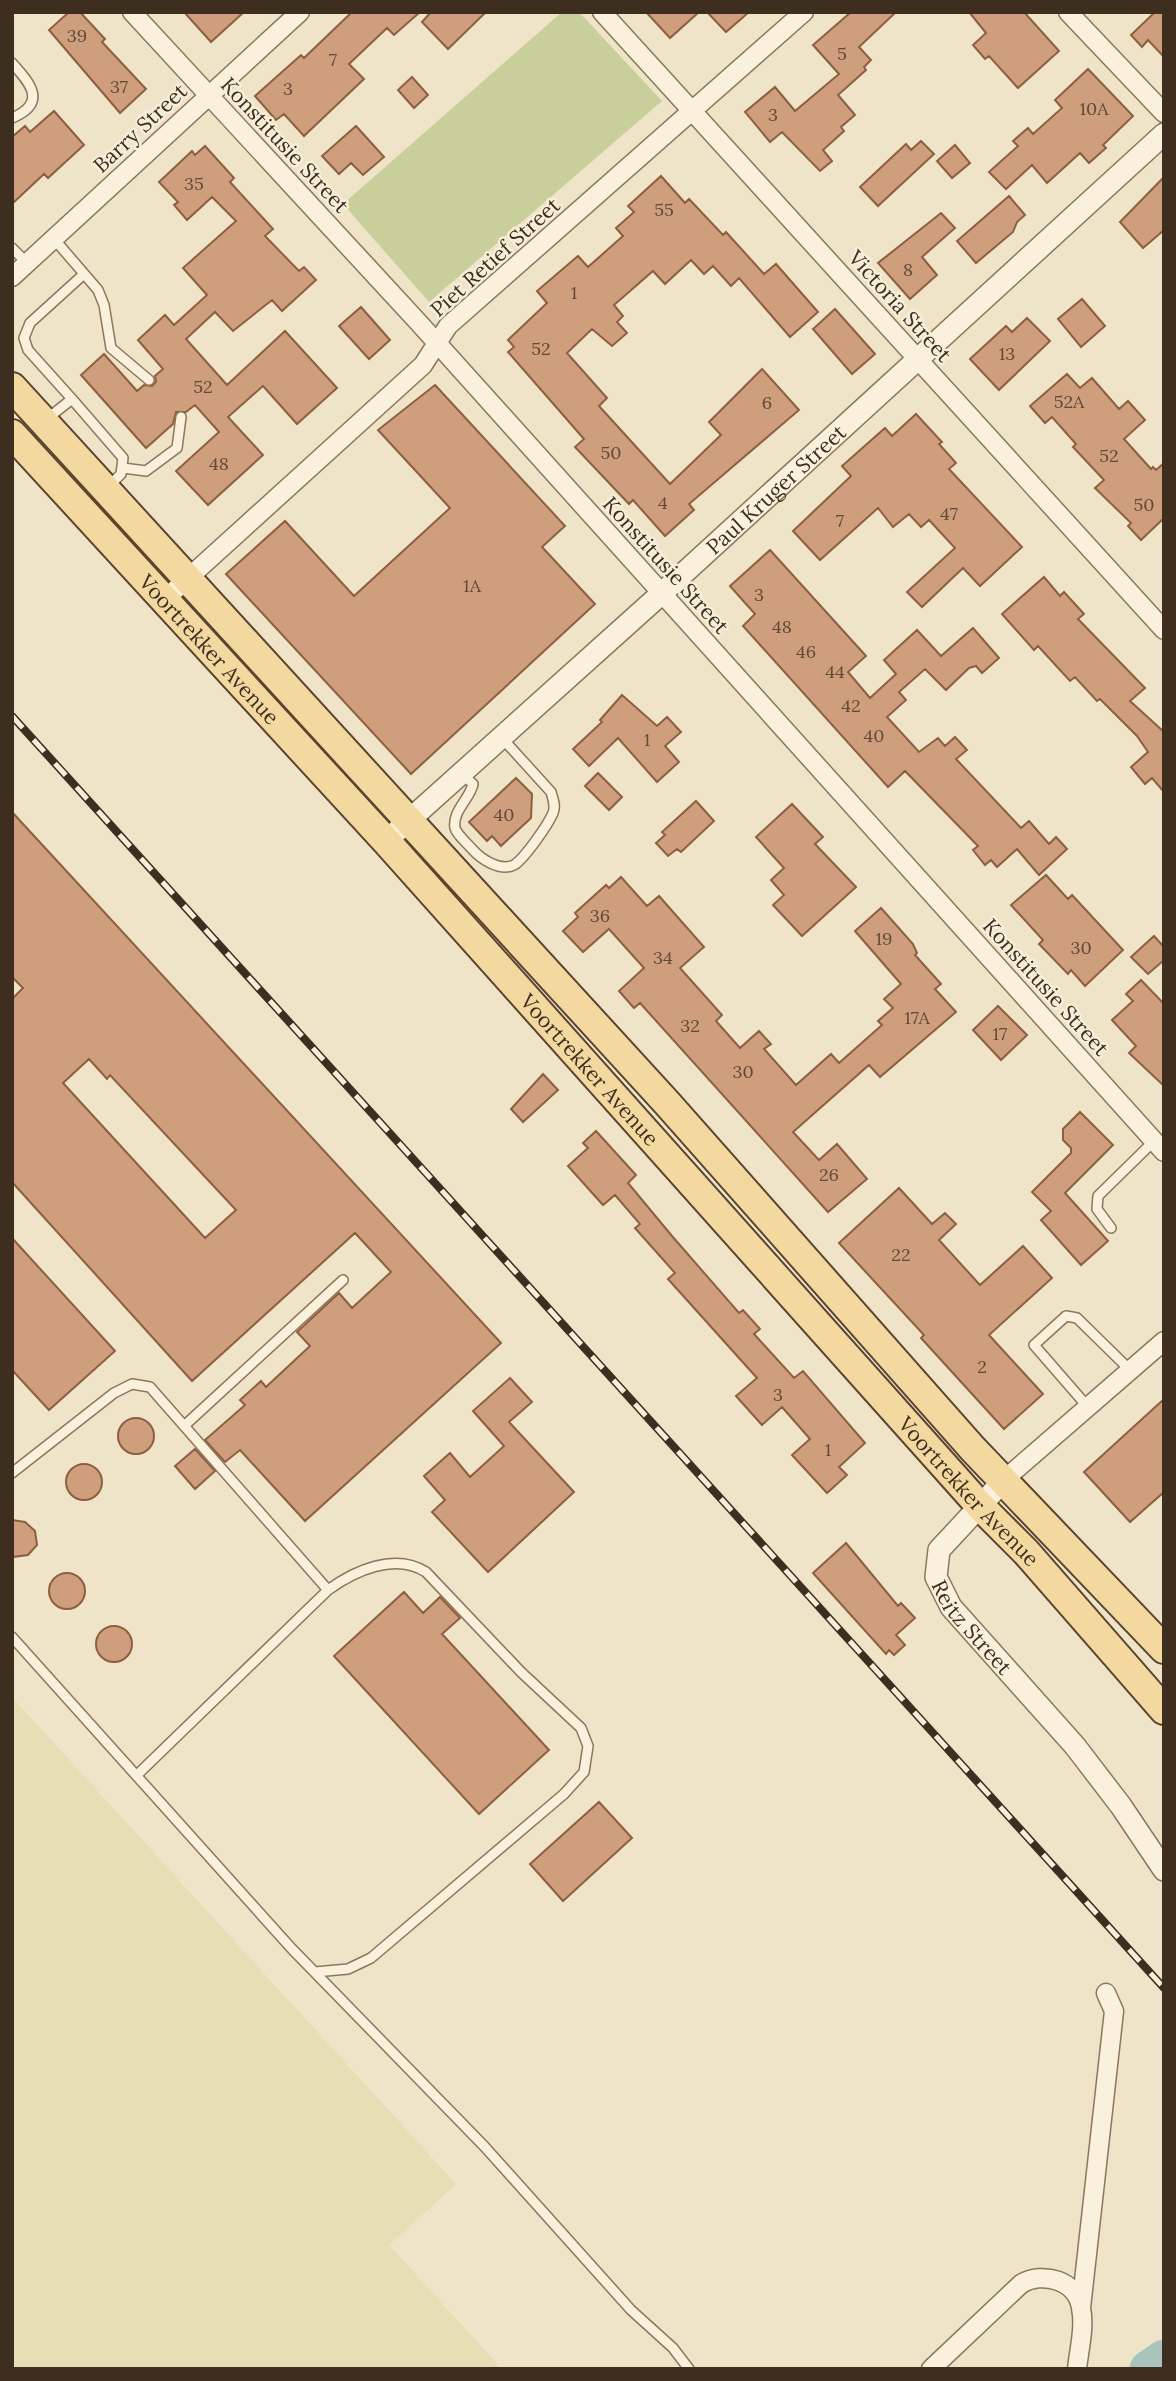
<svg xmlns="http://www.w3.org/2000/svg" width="1176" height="2381" font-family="Lora,serif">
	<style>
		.farmland { fill: #e6deb5 }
		.green { fill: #c9cf9b }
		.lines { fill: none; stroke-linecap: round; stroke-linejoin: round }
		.river { stroke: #a9c4bc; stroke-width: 37 }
		.building { fill: #cf9f7d; stroke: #8d5f41; stroke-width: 2; fill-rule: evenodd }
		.service-casing { stroke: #8d765c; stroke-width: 12 }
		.minor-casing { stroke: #8d765c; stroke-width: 21 }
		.tertiary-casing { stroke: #8d765c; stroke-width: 24 }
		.primary-casing { stroke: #5b4430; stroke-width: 32 }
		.service { stroke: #faf1dc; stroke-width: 9 }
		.minor { stroke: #faf1dc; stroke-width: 18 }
		.tertiary { stroke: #faf1dc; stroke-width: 21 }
		.primary { stroke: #f3d9a0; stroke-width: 28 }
		.rail-casing { stroke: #3d2e20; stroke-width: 8 }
		.rail { stroke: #f7eed8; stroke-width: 5; stroke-dasharray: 16; stroke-linecap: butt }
		.labels { text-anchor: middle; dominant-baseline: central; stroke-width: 5; stroke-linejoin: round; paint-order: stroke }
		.number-label { font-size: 18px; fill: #624a37 }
		.street-label { font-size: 21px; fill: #3d2e20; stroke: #f7eed8 }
	</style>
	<rect width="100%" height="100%" fill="#f0e4c8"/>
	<path class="farmland" d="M12 1697 456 2184 389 2245 502 2369H12Z"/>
	<path class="green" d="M562 12H579L662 101 429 302 343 204Z"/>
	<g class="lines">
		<path class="river" d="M1148 2369 1164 2358"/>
	</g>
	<path class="building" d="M69 12H80L105 39 102 42 146 89 120 113 49 30Z
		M184 12H244L211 42Z
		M352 12H420L394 35 387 28 349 64 364 79 304 136 284 114 276 120 255 96 301 55 304 58Z
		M431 12H486L448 49 422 22Z
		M646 12H699L670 38Z
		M707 12H749L726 32Z
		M851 12H896L859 47 871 60 864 67 866 70 838 95 855 115 841 127 844 131 823 150 832 161 820 171 782 132 770 142 745 112 775 87 795 111 839 74 813 45Z
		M969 12H1024L1059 51 1018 88 989 56 985 59 973 45 986 33Z
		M1155 12H1164V57L1148 40 1142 47 1131 35Z
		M1088 69 1133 116 1103 145 1106 148 1089 163 1080 153 1047 183 1032 165 1006 189 989 172 1018 146 1013 141 1028 128 1033 134 1062 108 1055 100Z
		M412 77 428 95 414 108 398 90Z
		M54 111 84 145 48 178 44 174 12 204V137L25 126 30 132Z
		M356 126 384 157 363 175 351 163 339 174 322 156Z
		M921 141 934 154 878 206 860 187 906 144 911 150Z
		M955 145 970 163 952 178 937 161Z
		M205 146 234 178 230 182 273 229 265 236 299 271 304 267 316 280 282 311 272 300 233 331 215 312 186 339 227 385 285 331 337 388 297 424 263 386 228 417 263 455 208 505 176 471 219 432 195 405 186 412H176L173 424 146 448 81 375 104 354 137 391 144 385 152 386 156 382 155 376 163 369 138 340 165 315 174 325 207 295 183 268 236 221 212 197 187 220 174 205 178 202 159 182 192 151 195 155Z
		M661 176 685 203 689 199 723 235 726 232 764 274 776 264 818 312 790 337 739 278 731 286 713 266 704 274 691 260 665 284 653 271 614 305 623 316 617 322 627 333 612 346 592 329 567 353 607 398 599 406 670 484 721 435 709 422 762 369 799 410 689 504 694 510 665 536 633 500 629 504 575 447 584 439 508 352 514 347 508 340 547 303 537 291 578 256 588 267 623 236 616 228 634 212 628 206Z
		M1164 177V230L1143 248 1120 222Z
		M1009 196 1025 215 1017 222 1013 232 976 263 957 241Z
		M941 213 955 228 922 257 937 275 910 299 878 263Z
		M1082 299 1105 326 1081 347 1058 319Z
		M361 307 390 340 369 359 339 326Z
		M835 309 875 354 852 374 813 329Z
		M1027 318 1050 341 999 390 970 359 1006 326 1012 332Z
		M1067 374 1080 388 1092 378 1119 409 1128 401 1145 420 1124 439 1151 469 1153 467 1156 470 1164 463V518L1141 540 1128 526 1131 523 1095 488 1104 480 1073 447 1076 444 1052 417 1045 423 1030 406Z
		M435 385 565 526 542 547 595 604 411 774 226 574 285 521 354 596 450 508 378 430Z
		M916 414 942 442 939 444 956 463 949 469 1022 547 980 586 963 568 922 607 907 592 955 548 929 520 921 527 909 514 893 527 878 508 820 560 793 531 851 476 842 466 885 428 892 436Z
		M770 550 866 656 848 672 870 698 896 674 884 660 917 630 941 656 973 628 999 658 982 673 976 666 969 668 946 690 925 669 899 692 906 700 887 717 919 752 938 738 945 746 955 737 967 750 956 759 1021 828 1029 821 1049 844 1056 837 1067 849 1039 875 1017 849 997 867 991 860 985 865 973 850 978 846 905 771 888 787 743 626 755 614 730 586Z
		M1044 577 1060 596 1064 592 1084 614 1078 619 1145 688 1130 701 1164 732V792L1152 778 1145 784 1131 767 1148 752 1137 736 1100 699 1097 701 1075 677 1070 681 1038 646 1034 650 1002 614Z
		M622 695 657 726 667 717 681 732 665 746 679 762 657 782 618 738 589 766 573 749 602 722 600 720Z
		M598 773 622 797 609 810 585 786Z
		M516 778 532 794 531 818 501 846 492 836 487 841 469 822Z
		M696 801 714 821 681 852 677 849 668 856 656 843 665 835 662 832Z
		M792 804 823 837 815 844 856 887 802 936 773 905 784 895 771 880 784 868 756 837Z
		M12 812 501 1343 305 1521 240 1450 225 1462 205 1440 245 1405 240 1400 261 1381 266 1387 310 1346 297 1332 339 1293 352 1308 391 1272 355 1233 192 1381 12 1182V999L23 988 12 977ZM89 1059 107 1079 110 1075 236 1210 205 1238 63 1083Z
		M1046 875 1068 899 1072 895 1123 950 1085 986 1071 970 1068 974 1039 944 1043 940 1011 905Z
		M621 877 647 906 659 896 704 947 680 968 722 1015 716 1021 740 1048 759 1031 771 1044 764 1049 796 1085 831 1054 839 1063 882 1025 878 1021 893 1008 884 999 901 984 855 931 881 908 913 944 917 953 915 955 941 984 935 989 956 1012 880 1077 869 1065 793 1132 819 1160 837 1144 867 1179 828 1212 640 1003 634 1008 619 991 644 968 609 929 583 952 563 931 578 917 575 913 606 885 609 888Z
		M1154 936 1164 947V960L1148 974 1131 957Z
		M1141 980 1164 1004V1086L1129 1053 1136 1046 1112 1020 1133 1001 1126 994Z
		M998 1006 1027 1035 1001 1060 973 1030Z
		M543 1074 558 1090 523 1122 511 1109Z
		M1080 1112 1113 1145 1065 1193 1108 1241 1081 1265 1041 1220 1051 1211 1032 1192 1071 1153V1148L1063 1140V1129Z
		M596 1131 636 1175 628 1183 672 1236 739 1313 743 1310 760 1329 754 1334 794 1378 803 1371 865 1443 839 1467 847 1475 827 1493 792 1455 810 1439 782 1407 762 1425 736 1396 757 1378 668 1279 675 1273 635 1228 640 1224 615 1195 603 1205 568 1166 588 1148 583 1143Z
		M899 1188 932 1224 945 1213 956 1224 939 1240 980 1285 1023 1246 1052 1278 989 1335 1043 1394 1004 1429 921 1338 924 1335 839 1243Z
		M12 1238 115 1351 49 1410 12 1370Z
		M510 1378 532 1402 509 1422 574 1492 488 1572 432 1512 445 1500 424 1476 450 1453 470 1477 504 1446 473 1411Z
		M1164 1399V1492L1130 1522 1084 1472Z
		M118 1436a18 18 0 1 1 36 0a18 18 0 1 1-36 0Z
		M195 1449 215 1471 195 1489 175 1466Z
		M66 1482a18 18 0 1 1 36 0a18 18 0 1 1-36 0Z
		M12 1520 25 1522 35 1531 37 1545 28 1555 12 1557Z
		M846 1543 898 1606 901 1603 915 1618 896 1635 905 1645 894 1655 889 1650 886 1654 813 1573Z
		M49 1591a18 18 0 1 1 36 0a18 18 0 1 1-36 0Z
		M404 1592 423 1613 440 1597 460 1618 442 1634 549 1750 479 1814 334 1656Z
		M96 1644a18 18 0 1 1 36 0a18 18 0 1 1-36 0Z
		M599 1802 632 1838 563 1901 530 1864Z"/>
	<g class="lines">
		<defs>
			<path id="service" d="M12 63C30 83 48 103 12 118
				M55 240 98 290 104 305 111 348 149 380
				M12 248 28 264
				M72 399 28 350 24 338 30 323 84 274
				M48 418 72 399 123 458 121 474 109 486
				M123 468 146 471 177 448 181 417
				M461 773 473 784C470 799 452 811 455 828 457 835 467 843 472 849 481 859 500 872 514 865 524 859 548 825 553 813 556 806 553 799 551 792L502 738
				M1111 1228 1097 1209 1098 1196 1154 1141
				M1087 1406 1034 1345 1066 1316 1077 1318 1131 1371
				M184 1426 343 1280
				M12 1473 114 1393 132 1384 150 1387 328 1590
				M12 1637 292 1949 484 2146 631 2310 673 2348 689 2369
				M138 1774 328 1590C354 1571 395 1552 426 1572L521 1672 581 1728 588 1746 584 1772 564 1794 371 1958 348 1969 315 1972"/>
			<path id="minor" d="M132 12 419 323 1164 1152
				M602 12 1164 630
				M1068 12 1164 113
				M12 277 300 12
				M164 600 423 365 448 326 804 12
				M1005 1479 1164 1341
				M1081 2308 1114 2011 1106 1993
				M931 2369 1021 2284C1042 2271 1077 2280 1081 2308 1085 2327 1079 2350 1077 2369"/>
			<g id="tertiary">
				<path id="s1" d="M386 841 661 594 1164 134"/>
				<path id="s2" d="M1005 1479 939 1550 936 1577 951 1607 1075 1746 1121 1806 1164 1870"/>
			</g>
			<g id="primary">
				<path d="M12 387 667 1103 973 1449 1164 1649"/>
				<path id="s3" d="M12 434 386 841 981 1507 1026 1552 1164 1710"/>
			</g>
		</defs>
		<use href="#service" class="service-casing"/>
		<use href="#minor" class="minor-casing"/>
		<use href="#tertiary" class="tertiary-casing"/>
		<use href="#primary" class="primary-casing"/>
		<use href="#service" class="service"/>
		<use href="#minor" class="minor"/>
		<use href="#tertiary" class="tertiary"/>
		<use href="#primary" class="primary"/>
		<defs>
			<path id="rail" d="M12 716 1164 1988"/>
		</defs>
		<use href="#rail" class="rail-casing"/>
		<use href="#rail" class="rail"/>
	</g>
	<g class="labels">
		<g class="number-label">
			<text x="77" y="35">39</text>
			<text x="842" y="53">5</text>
			<text x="333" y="59">7</text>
			<text x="119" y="86">37</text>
			<text x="288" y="88">3</text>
			<text x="1094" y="108">10A</text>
			<text x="773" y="114">3</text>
			<text x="194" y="183">35</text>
			<text x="664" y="209">55</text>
			<text x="908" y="269">8</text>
			<text x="574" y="292">1</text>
			<text x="541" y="348">52</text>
			<text x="1007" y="353">13</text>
			<text x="203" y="386">52</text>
			<text x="1069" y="401">52A</text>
			<text x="767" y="402">6</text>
			<text x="611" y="452">50</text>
			<text x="1109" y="455">52</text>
			<text x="219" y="463">48</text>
			<text x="663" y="502">4</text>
			<text x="1144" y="504">50</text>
			<text x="949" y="513">47</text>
			<text x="840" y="520">7</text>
			<text x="472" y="585">1A</text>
			<text x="759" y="594">3</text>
			<text x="782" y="626">48</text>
			<text x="806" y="651">46</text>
			<text x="835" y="671">44</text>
			<text x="851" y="705">42</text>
			<text x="874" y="735">40</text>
			<text x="647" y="739">1</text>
			<text x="504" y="814">40</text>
			<text x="600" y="915">36</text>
			<text x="884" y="938">19</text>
			<text x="1081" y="947">30</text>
			<text x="663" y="957">34</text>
			<text x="917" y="1017">17A</text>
			<text x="690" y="1025">32</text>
			<text x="1000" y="1033">17</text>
			<text x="743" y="1071">30</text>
			<text x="829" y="1174">26</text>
			<text x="901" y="1254">22</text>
			<text x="982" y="1366">2</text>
			<text x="778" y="1394">3</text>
			<text x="828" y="1449">1</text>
		</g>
		<g class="street-label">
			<text transform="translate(140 128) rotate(-43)">Barry Street</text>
			<text transform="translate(285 145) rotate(47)">Konstitusie Street</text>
			<text transform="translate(495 257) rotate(-42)">Piet Retief Street</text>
			<text transform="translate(900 306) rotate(48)">Victoria Street</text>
			<text stroke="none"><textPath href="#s1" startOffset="525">Paul Kruger Street</textPath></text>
			<text transform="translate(666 565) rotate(48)">Konstitusie Street</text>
			<text stroke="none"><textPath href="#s3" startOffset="292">Voortrekker Avenue</textPath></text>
			<text transform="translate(1046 987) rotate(48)">Konstitusie Street</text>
			<text stroke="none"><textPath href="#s3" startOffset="859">Voortrekker Avenue</textPath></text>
			<text stroke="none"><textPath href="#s3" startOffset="1426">Voortrekker Avenue</textPath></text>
			<text stroke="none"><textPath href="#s2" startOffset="186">Reitz Street</textPath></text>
		</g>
	</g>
	<rect width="1176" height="2381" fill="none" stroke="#3d2e20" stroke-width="28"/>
</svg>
